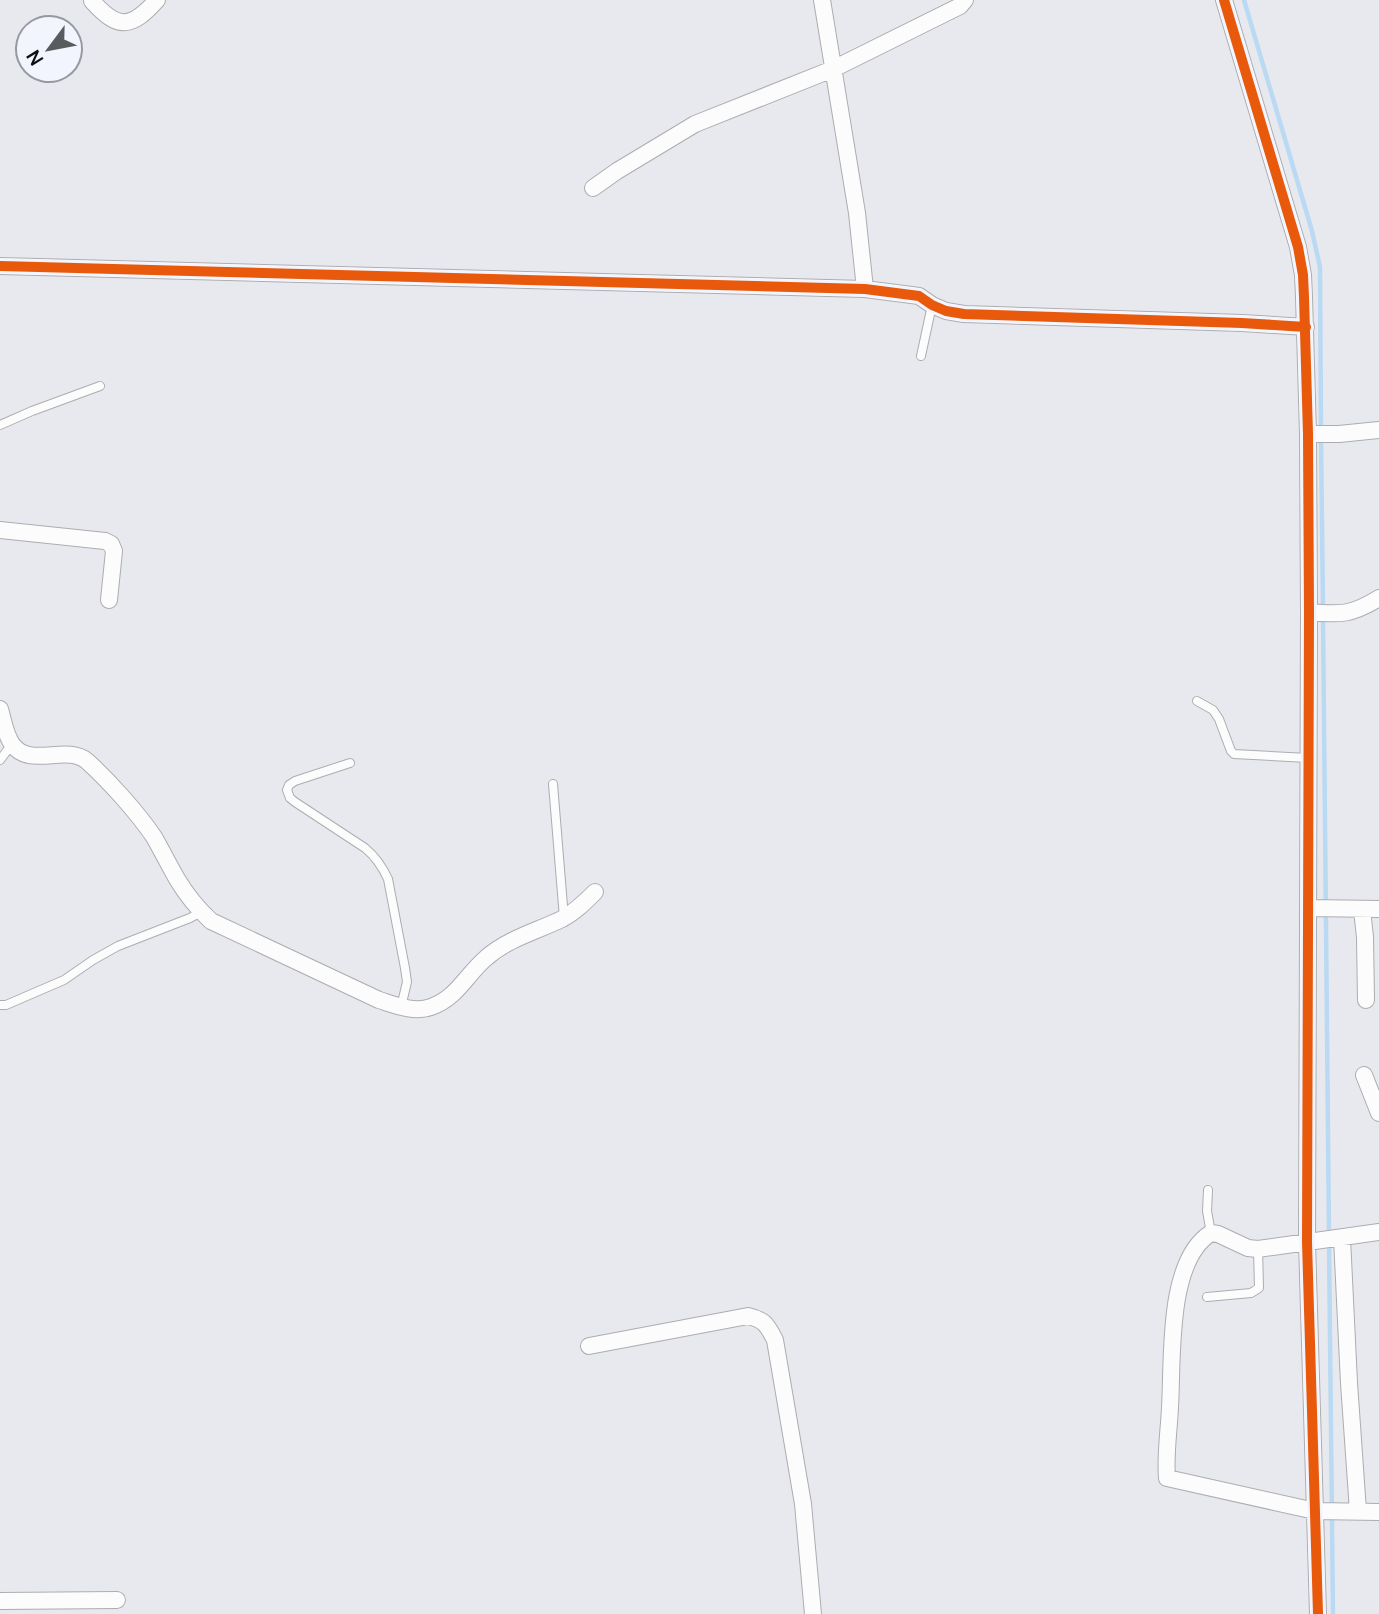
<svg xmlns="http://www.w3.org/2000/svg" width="1379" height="1614" font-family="Manrope,sans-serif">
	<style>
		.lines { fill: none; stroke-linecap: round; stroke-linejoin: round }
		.stream { stroke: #bad9f3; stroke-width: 4.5 }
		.lane-casing { stroke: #acadb0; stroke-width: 10 }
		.street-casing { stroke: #acadb0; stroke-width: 18 }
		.lane { stroke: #fcfcfc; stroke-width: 8 }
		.street { stroke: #fcfcfc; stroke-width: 16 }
		.cycleway-casing { stroke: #f2f5fe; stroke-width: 15 }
		.cycleway { stroke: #e8590c; stroke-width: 10 }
	</style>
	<rect width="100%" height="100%" fill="#e8e9ee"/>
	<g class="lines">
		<path class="stream" d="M1244 0 1312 231 1320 267 1321 430
			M1321 439 1323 609
			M1323 617 1329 1235
			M1329 1244 1333 1614"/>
		<defs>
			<path id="lane" d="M921 356 932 305
				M0 425 32 411 100 386
				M1197 701 1213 710 1219 719 1231 751 1234 754 1308 758
				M0 760 12 744
				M350 763 295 781 289 785 287 790 290 798 295 802 365 848C376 857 382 866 388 879L405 968 407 982 401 1007
				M553 784 564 918
				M0 1005H6L64 980 93 960 118 946 190 918 201 912
				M1208 1190 1207 1211 1211 1233
				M1207 1297 1251 1293 1259 1288 1258 1249"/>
			<path id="street" d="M822 0 857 213 865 289
				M1224 0 1298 247 1303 275 1304 297 1308 434 1309 612 1307 1242 1318 1614
				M92 1C118 30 131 29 157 0
				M593 188 617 171 695 124 833 69 960 6 965 0
				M0 266 865 289 919 296 932 305 946 311 964 314 1242 323 1306 327
				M1308 434H1339L1379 430
				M0 530 105 541 111 544 114 551 109 600
				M1309 612C1340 615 1352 615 1379 598
				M0 709C3 719 5 734 12 744 29 769 66 744 87 761 109 781 137 812 154 837 162 851 169 865 177 879 186 894 198 909 211 921L379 1000C395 1005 414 1013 431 1007 458 997 466 975 486 958 507 939 537 931 562 919 575 912 585 902 595 892
				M1308 908 1379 909
				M1362 910 1365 937 1366 1000
				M1364 1075 1379 1113
				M1379 1232 1258 1249 1248 1248 1218 1234 1211 1233C1166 1261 1173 1361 1170 1407 1169 1431 1165 1454 1167 1478L1315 1511 1379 1512
				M1342 1238 1349 1383 1358 1511
				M589 1346 748 1316C765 1320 767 1325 775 1340L803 1504 813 1614
				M0 1601 117 1600"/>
		</defs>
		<use href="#lane" class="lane-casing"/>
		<use href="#street" class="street-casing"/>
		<use href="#lane" class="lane"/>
		<use href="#street" class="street"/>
		<defs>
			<path id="cycleway" d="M1224 0 1298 247 1303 275 1304 297 1308 434 1309 612 1307 1242 1318 1614
				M0 266 865 289 919 296 932 305 946 311 964 314 1242 323 1306 327"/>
		</defs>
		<use href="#cycleway" class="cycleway-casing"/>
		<use href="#cycleway" class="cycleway"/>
	</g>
	<g transform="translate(49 49) rotate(238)"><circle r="33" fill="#f2f5fe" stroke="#9799a0" stroke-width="2"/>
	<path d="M0-5L12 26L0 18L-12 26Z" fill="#5a5b5f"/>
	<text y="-10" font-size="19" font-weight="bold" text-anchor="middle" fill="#0e0f12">N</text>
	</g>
</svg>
